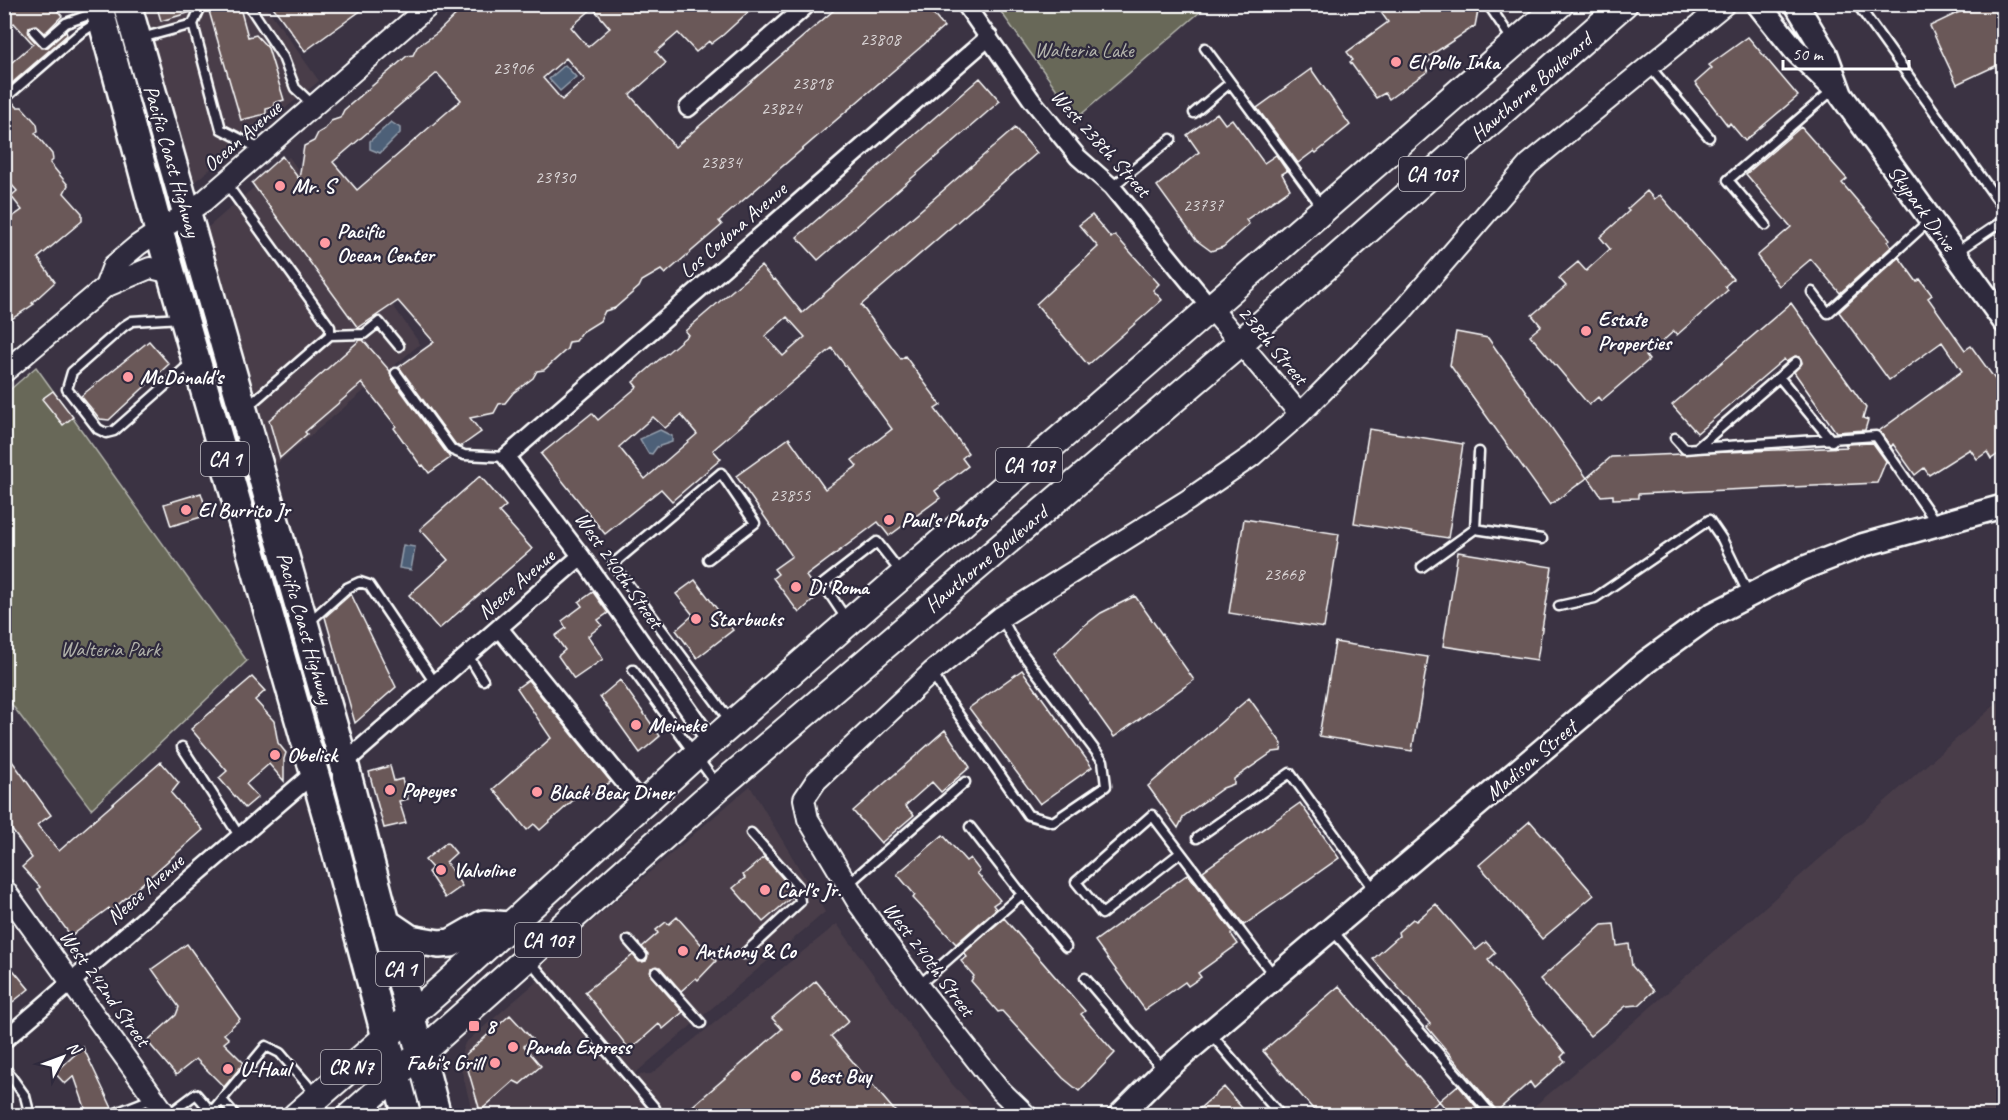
<svg xmlns="http://www.w3.org/2000/svg" width="2008" height="1120" font-family="Caveat,sans-serif">
	<style>
		.built { fill: #493e4a }
		.green { fill: #676859; stroke: #b3b4ac; stroke-width: 1.5 }
		.water { fill: #4e6078; stroke: #95a0ae; stroke-width: 1.5 }
		.building { fill: #6b5859; stroke: #fff; stroke-width: 1.5; fill-rule: evenodd }
		.lines { fill: none; stroke-linecap: round; stroke-linejoin: round }
		.service-casing { stroke: #fff; stroke-width: 13 }
		.minor-casing { stroke: #fff; stroke-width: 21 }
		.tertiary-casing { stroke: #fff; stroke-width: 24 }
		.secondary-casing { stroke: #fff; stroke-width: 27 }
		.primary-casing { stroke: #fff; stroke-width: 30 }
		.trunk-casing { stroke: #fff; stroke-width: 32 }
		.service { stroke: #2f2a3d; stroke-width: 8 }
		.minor { stroke: #2f2a3d; stroke-width: 16 }
		.tertiary { stroke: #2f2a3d; stroke-width: 20 }
		.secondary { stroke: #2f2a3d; stroke-width: 22 }
		.primary { stroke: #2f2a3d; stroke-width: 26 }
		.trunk { stroke: #2f2a3d; stroke-width: 27 }
		.poi-dot { fill: #ff9aa2; stroke: #2f2a3d; stroke-width: 2 }
		.labels { text-anchor: middle; dominant-baseline: central; stroke-width: 4.5; stroke-linejoin: round; paint-order: stroke }
		.number-label { font-size: 18px; fill: #dad5d6 }
		.shield { fill: #2f2a3d; stroke: #c1bfc5; stroke-width: 1.5 }
		.shield-label { font-size: 20px; font-weight: bold; fill: #fff }
		.park-label { font-size: 21px; fill: #b3b4ac; stroke: #2f2a3d }
		.poi-label { font-size: 21px; font-weight: bold; fill: #fff; stroke: #2f2a3d; text-anchor: start }
		.street-label { font-size: 21px; fill: #fff; stroke: #2f2a3d }
	</style>
	<rect width="100%" height="100%" fill="#3b3343"/>
	<filter id="ink" filterUnits="userSpaceOnUse"><feTurbulence type="fractalNoise" baseFrequency=".0167" numOctaves="2"/><feDisplacementMap in="SourceGraphic" scale="12" xChannelSelector="R" yChannelSelector="G"/><feConvolveMatrix kernelMatrix="1 2 1 2 8 2 1 2 1" color-interpolation-filters="sRGB"/></filter>
	<g filter="url(#ink)">
		<path class="built" d="M145 4 265 5 319 81 193 183 142 6Z
			M289 157 420 344 274 466 206 229Z
			M2003 698V1115H1524L1628 1027Z
			M750 786 825 912 633 1075 651 1074 837 924 951 1083 981 1115H473L459 1060 465 1043 541 978 539 967Z"/>
		<path class="green" d="M996 5H1208L1077 118Z
			M36 367 247 661 91 809 9 701 5 703V394Z"/>
		<path class="water" d="M565 65 576 77 560 91 549 79Z
			M391 122 400 128V133L380 153 370 149V141Z
			M660 430 672 436V442L657 447 652 454 648 453 640 439Z
			M403 545 415 547 411 570 399 568Z"/>
		<path class="building" d="M12 4H52L62 16 45 33 36 25 29 27V35L41 48 48 47 66 31 67 35 4 90V69L33 44 14 23 4 31V11Z
			M156 4H195L191 12 161 21Z
			M233 4H239L248 37 256 35 268 48 284 100 274 103 275 107 266 109V114L241 120 209 11Z
			M271 4H370L305 51Z
			M467 4H757L723 35 711 44 709 41 696 52 678 33 656 52 666 63 630 95 675 147 841 4H924L944 27 719 221 722 225 665 274 661 270 642 281 639 287 615 308 605 311 600 321 582 332 576 341 569 342 567 349 544 370 537 371 533 378 513 393 505 403 499 404 494 413 470 418 481 432 460 447 456 445 399 367 434 342 398 301 358 328 252 183 282 156 299 179 304 146 314 141 318 133 325 129 331 121 340 118 344 110 407 56 413 55 417 47 437 33ZM593 8 610 28 588 47 571 27ZM566 58 585 80 562 100 543 78ZM437 73 461 100 357 190 333 162Z
			M1375 4H1473L1478 11 1475 26 1428 57 1430 61 1424 65 1428 71 1389 99 1385 93 1376 98 1350 62 1353 60 1347 52 1388 22Z
			M1966 4H2004V62L1957 84 1930 26 1968 8Z
			M1748 37 1798 96 1745 141 1730 123 1728 126 1695 83 1712 68 1709 65Z
			M1311 69 1350 125 1316 153 1314 151 1298 163 1257 108Z
			M980 78 1000 101 818 260 797 237Z
			M12 101 17 107H22L37 124 38 131 35 133 52 154 53 160 50 163 68 185 64 193 82 213V221L38 258 55 282 32 303 34 304 4 324V223L22 210 11 196 17 191 4 176V105Z
			M1217 113 1225 124 1232 119 1264 163 1276 155 1287 171 1282 174 1290 189 1246 220 1249 224 1223 247 1211 251 1196 240 1157 186 1199 152 1187 135Z
			M1801 127 1847 179 1842 183 1890 239 1888 242 1891 247 1840 293 1811 259 1779 286 1757 256 1791 227 1746 174Z
			M1015 128 1037 153 861 305 901 359 905 356 941 405 935 409 968 453 962 458 968 466 935 491 940 498 889 536 878 522 806 576 819 595 799 613 773 578 778 574 774 569 792 556 736 476 789 438 825 489 857 466 852 460 892 429 832 348 713 450 721 459 672 501 661 489 605 534 541 454 592 413 598 420 637 387 633 382 688 335 685 331 761 266 773 280 775 279 802 313ZM787 317 805 337 783 356 765 336ZM681 415 697 434 645 479 619 447 653 417 665 428Z
			M1647 191 1654 199 1660 195 1733 279 1725 286 1728 290 1677 335 1674 331 1646 356 1649 360 1601 401 1598 397 1589 405 1530 335 1541 326 1532 315 1566 286 1559 278 1578 262 1586 271 1610 249 1600 237 1629 211 1627 209Z
			M1092 215 1111 238 1115 235 1159 284 1153 290 1162 300 1088 365 1036 304 1098 247 1079 225Z
			M1899 257 1917 282 1920 279 1932 295 1928 298 1965 350 1971 346 1997 382 2004 377V450L1991 459 1987 452 1977 459 1970 449 1929 475 1924 468 1915 475 1893 444 1891 447 1879 431 1962 371 1942 342 1889 380 1839 312Z
			M1791 303 1866 408 1863 418 1868 420 1865 430 1836 432 1794 372 1802 363 1800 357 1795 356 1786 362 1784 359 1697 433 1672 405Z
			M1456 332 1488 338 1587 478 1550 505 1450 365Z
			M360 340H363L390 371 391 377 448 455 450 458 429 473 423 465 421 466 394 428 396 426 362 383 305 432 307 434 280 458 269 420Z
			M149 341 169 364 109 420 100 419 81 396Z
			M53 391 73 417 63 425 42 399Z
			M1369 429 1463 444 1448 538 1354 523Z
			M1873 443 1886 461 1877 483 1638 494V498L1613 499V495L1601 496 1588 477 1611 457 1847 447 1845 444Z
			M480 476 506 506 499 512 532 549 439 629 409 595 448 560 420 529Z
			M201 493 208 515 171 526 164 504Z
			M1244 519 1339 534 1324 628 1229 613Z
			M1458 552 1552 567 1537 660 1443 646Z
			M695 580 733 630 697 658 676 630 693 615 676 594Z
			M593 592 608 613 598 620 602 625 588 636 603 659 574 679 558 656 565 650 555 636 566 628 562 621 582 606 579 602Z
			M351 594 396 687 355 723 325 617Z
			M1135 596 1194 680 1114 737 1054 653 1081 628 1101 613Z
			M1335 642 1428 657 1412 751 1319 736Z
			M1022 670 1092 767 1040 804 969 708Z
			M252 677 265 691 255 700 274 721 278 743 286 753 284 759V781L269 764 246 784 258 797 245 808 219 778 227 771 191 729Z
			M528 680 611 782 591 794 587 788 540 830 534 824 527 830 493 789 551 738 517 688Z
			M620 680 660 736 640 753 600 697Z
			M1249 698 1282 744 1281 751 1273 752 1234 779V784L1223 788 1184 816 1178 828 1148 786Z
			M945 730 970 767 941 792 932 782 905 806 914 815 881 843 853 811Z
			M4 750 51 815 37 825 59 851 161 762 179 783 171 793 203 830 111 911 109 908 71 936 45 900 38 889 40 887 22 867 32 858 4 819Z
			M390 766 394 781 402 779 408 799 399 801 406 823 384 828 369 772Z
			M1300 803 1339 858 1244 925 1203 871Z
			M1530 821 1594 895 1542 939 1479 865Z
			M943 835 966 861 970 858 980 871 977 873 1000 900 993 905 996 909 956 944 913 898 915 895 897 874Z
			M447 842 456 853 446 862 462 886 445 898 428 872 432 868 425 860Z
			M764 857 792 889 793 896 763 922 733 888 745 878 743 875Z
			M1188 874 1233 932 1231 934 1238 944 1198 973 1201 977 1188 986 1185 982 1145 1010 1095 941Z
			M1436 904 1476 950 1486 942 1496 953 1488 960 1565 1053 1561 1057 1565 1061 1534 1088 1530 1082 1497 1111 1427 1027 1430 1024 1373 959 1399 936 1398 932 1413 919 1416 921Z
			M677 917 716 961 698 980 696 978 681 991 660 967 651 968V976L683 1012 663 1029 659 1024 630 1050 585 992 633 955 639 962 646 961 648 954 642 947 658 933 656 930 666 922 669 924Z
			M1004 918 1085 1011 1081 1014 1115 1053 1079 1091 1063 1078 1002 1011 998 1012 971 981 974 976 961 961 967 957 964 953Z
			M1614 924 1617 946 1629 944 1632 966 1654 991 1639 1005 1626 1006 1590 1036 1540 979 1602 925Z
			M187 944 240 1019 224 1034 229 1039 224 1043 244 1063 224 1087 196 1059 176 1075 147 1041 176 1015 179 1007 152 969Z
			M4 959 29 989 4 1009Z
			M816 981 849 1021 831 1036 899 1116H681L782 1029 772 1018Z
			M1339 986 1439 1101 1422 1116H1319L1263 1051Z
			M510 1015 532 1039 524 1046 541 1066 520 1084 514 1081 480 1111 464 1056Z
			M83 1047 112 1108 90 1116H88L74 1076 65 1084 55 1073Z
			M1458 1085 1484 1116H1452L1439 1101Z
			M1224 1087 1249 1116H1191Z"/>
		<g class="lines">
			<defs>
				<path id="service" d="M202 4 193 24 221 129 262 150
					M248 4 283 57 295 88 313 105
					M1488 4 1513 41
					M1857 4 2004 209
					M34 31 44 42 66 23 97 12
					M141 38 193 24
					M1205 48 1322 207
					M1649 66 1709 137
					M4 99 79 34 99 21
					M1194 113 1230 83
					M225 182 330 327V335L246 408
					M1112 187 1171 139
					M1766 225 1728 180 1834 89
					M1955 253 2004 220
					M1812 292 1828 313 1930 220
					M181 318 132 321 124 326 72 372 67 389 98 429 106 433 114 431 191 363
					M330 335 364 334 379 322 399 346
					M396 373 452 450 464 455 506 457
					M1779 377 1796 362
					M1675 438 1685 449 1697 448
					M1832 441 1779 377 1697 448 1876 436 1937 524
					M1475 529 1542 539
					M708 559 755 523 721 473 613 564 731 722
					M1422 567 1475 529 1479 452
					M1559 606 1595 598 1709 520 1722 539 1749 595
					M847 620 823 584 877 542 902 574
					M308 623 347 588 360 582 369 585 435 683
					M468 655 483 680
					M633 670 718 786
					M932 672 947 698 1028 815 1053 822 1106 786 1103 761 1016 645 1001 617
					M182 747 240 837
					M970 827 1022 894
					M1197 838 1290 773 1374 889
					M1180 853 1102 914 1076 882 1152 815 1275 977
					M848 884 965 782
					M1332 930 1493 1116
					M628 940 642 956
					M744 954 800 902 798 886 751 833
					M530 961 655 1108
					M656 972 701 1023
					M1085 978 1164 1071
					M918 986 1022 894 1066 947
					M1210 1033 1281 1116
					M4 1067 25 1096 30 1116
					M223 1101 236 1116
					M168 1115 196 1094 209 1109H214L266 1046 280 1053 317 1096
					M108 1116 154 1098"/>
				<path id="minor" d="M965 4 1031 99 1078 157 1112 187 1210 307
					M688 108 808 4
					M499 628 642 804
					M711 742 581 556 506 457 989 37
					M344 763 581 556
					M4 1040 314 773"/>
				<path id="tertiary" d="M105 287 150 268 172 273
					M1210 307 1300 414
					M4 372 105 287 113 266 138 245 204 201 431 4
					M4 889 167 1116
					M1027 1116 1000 1090 918 986 860 906 808 819 804 799 816 781 932 672 1001 617 1188 500 1252 456 1300 414 1403 310 1529 164 1725 4"/>
				<path id="secondary" d="M1758 4 1794 49 1834 88
					M1796 4 1826 54 1841 95 2004 321
					M1119 1116 1164 1071 1646 662 1711 615 1801 569 1863 545 2004 506"/>
				<path id="primary" d="M296 1116 442 988 696 755 1560 4
					M350 1116 719 787 1239 344 1624 4"/>
				<path id="trunk" d="M98 4 159 231 327 817 407 1116
					M127 4 344 763 437 1116
					M388 924 410 939 439 944 451 943 484 924 509 926"/>
			</defs>
			<use href="#service" class="service-casing"/>
			<use href="#minor" class="minor-casing"/>
			<use href="#tertiary" class="tertiary-casing"/>
			<use href="#secondary" class="secondary-casing"/>
			<use href="#primary" class="primary-casing"/>
			<use href="#trunk" class="trunk-casing"/>
			<use href="#service" class="service"/>
			<use href="#minor" class="minor"/>
			<use href="#tertiary" class="tertiary"/>
			<use href="#secondary" class="secondary"/>
			<use href="#primary" class="primary"/>
			<use href="#trunk" class="trunk"/>
		</g>
	</g>
	<g class="poi-dot">
		<circle cx="1396" cy="62" r="6"/>
		<circle cx="280" cy="186" r="6"/>
		<circle cx="325" cy="243" r="6"/>
		<circle cx="1586" cy="331" r="6"/>
		<circle cx="128" cy="377" r="6"/>
		<circle cx="186" cy="510" r="6"/>
		<circle cx="889" cy="520" r="6"/>
		<circle cx="796" cy="587" r="6"/>
		<circle cx="696" cy="619" r="6"/>
		<circle cx="636" cy="725" r="6"/>
		<circle cx="275" cy="755" r="6"/>
		<circle cx="390" cy="790" r="6"/>
		<circle cx="537" cy="792" r="6"/>
		<circle cx="441" cy="870" r="6"/>
		<circle cx="765" cy="890" r="6"/>
		<circle cx="683" cy="951" r="6"/>
		<rect x="468" y="1020" width="12" height="12" rx="3"/>
		<circle cx="513" cy="1047" r="6"/>
		<circle cx="495" cy="1063" r="6"/>
		<circle cx="228" cy="1069" r="6"/>
		<circle cx="796" cy="1076" r="6"/>
	</g>
	<g class="labels">
		<g class="number-label">
			<text x="880" y="39">23808</text>
			<text x="513" y="68">23906</text>
			<text x="812" y="83">23818</text>
			<text x="781" y="108">23824</text>
			<text x="721" y="162">23834</text>
			<text x="555" y="177">23930</text>
			<text x="1203" y="205">23737</text>
			<text x="790" y="495">23855</text>
			<text x="1284" y="574">23668</text>
		</g>
		<g class="shield">
			<rect x="1399" y="157" width="66" height="34" rx="4.5"/>
			<rect x="201" y="442" width="48" height="34" rx="4.5"/>
			<rect x="996" y="448" width="66" height="34" rx="4.5"/>
			<rect x="515" y="923" width="66" height="34" rx="4.5"/>
			<rect x="376" y="952" width="48" height="34" rx="4.5"/>
			<rect x="321" y="1050" width="60" height="34" rx="4.5"/>
		</g>
		<g class="shield-label">
			<text x="1432" y="174">CA 107</text>
			<text x="225" y="459">CA 1</text>
			<text x="1029" y="465">CA 107</text>
			<text x="548" y="940">CA 107</text>
			<text x="400" y="969">CA 1</text>
			<text x="351" y="1067">CR N7</text>
		</g>
		<g class="park-label">
			<text x="1084" y="50">Walteria Lake</text>
			<text x="110" y="649">Walteria Park</text>
		</g>
		<g class="poi-label">
			<text x="1408" y="62">El Pollo Inka</text>
			<text x="292" y="186">Mr. S</text>
			<text x="337" y="231">Pacific<tspan x="337" dy="24">Ocean Center</tspan></text>
			<text x="1598" y="319">Estate<tspan x="1598" dy="24">Properties</tspan></text>
			<text x="140" y="377">McDonald's</text>
			<text x="198" y="510">El Burrito Jr</text>
			<text x="901" y="520">Paul's Photo</text>
			<text x="808" y="587">Di Roma</text>
			<text x="708" y="619">Starbucks</text>
			<text x="648" y="725">Meineke</text>
			<text x="287" y="755">Obelisk</text>
			<text x="402" y="790">Popeyes</text>
			<text x="549" y="792">Black Bear Diner</text>
			<text x="453" y="870">Valvoline</text>
			<text x="777" y="890">Carl's Jr.</text>
			<text x="695" y="951">Anthony &amp; Co</text>
			<text x="486" y="1026">8</text>
			<text x="525" y="1047">Panda Express</text>
			<text x="483" y="1063" text-anchor="end">Fabi's Grill</text>
			<text x="240" y="1069">U-Haul</text>
			<text x="808" y="1076">Best Buy</text>
		</g>
		<g class="street-label">
			<text transform="translate(1531 87) rotate(-41)">Hawthorne Boulevard</text>
			<text transform="translate(242 136) rotate(-41)">Ocean Avenue</text>
			<text transform="translate(1101 143) rotate(48)">West 238th Street</text>
			<text transform="translate(172 161) rotate(74)">Pacific Coast Highway</text>
			<text transform="translate(1922 208) rotate(54)">Skypark Drive</text>
			<text transform="translate(733 230) rotate(-41)">Los Codona Avenue</text>
			<text transform="translate(1273 345) rotate(50)">238th Street</text>
			<text transform="translate(986 559) rotate(-40)">Hawthorne Boulevard</text>
			<text transform="translate(619 570) rotate(55)">West 240th Street</text>
			<text transform="translate(516 584) rotate(-41)">Neece Avenue</text>
			<text transform="translate(305 628) rotate(74)">Pacific Coast Highway</text>
			<text transform="translate(1531 760) rotate(-40)">Madison Street</text>
			<text transform="translate(145 889) rotate(-41)">Neece Avenue</text>
			<text transform="translate(929 959) rotate(53)">West 240th Street</text>
			<text transform="translate(105 988) rotate(54)">West 242nd Street</text>
		</g>
	</g>
	<rect width="2008" height="1120" fill="none" stroke="#2f2a3d" stroke-width="24"/>
	<rect x="12" y="12" width="1984" height="1096" fill="none" stroke="#fff" stroke-width="2" filter="url(#ink)"/>
	<g transform="translate(63 1057) rotate(49)" stroke="#2f2a3d" stroke-width="4.5" paint-order="stroke">
	<path d="M0-4.5L10 22L0 15L-10 22Z" fill="#ffffff"/>
	<text y="-9" font-size="16" font-weight="bold" text-anchor="middle" fill="#ffffff">N</text>
	</g>
	<path d="M1783 60v9h126v-9" fill="none" stroke="#ffffff" stroke-width="3"/>
	<text x="1792" y="60" font-size="18" fill="#ffffff" stroke="#2f2a3d" stroke-width="4.5" paint-order="stroke">50 m</text>
</svg>
